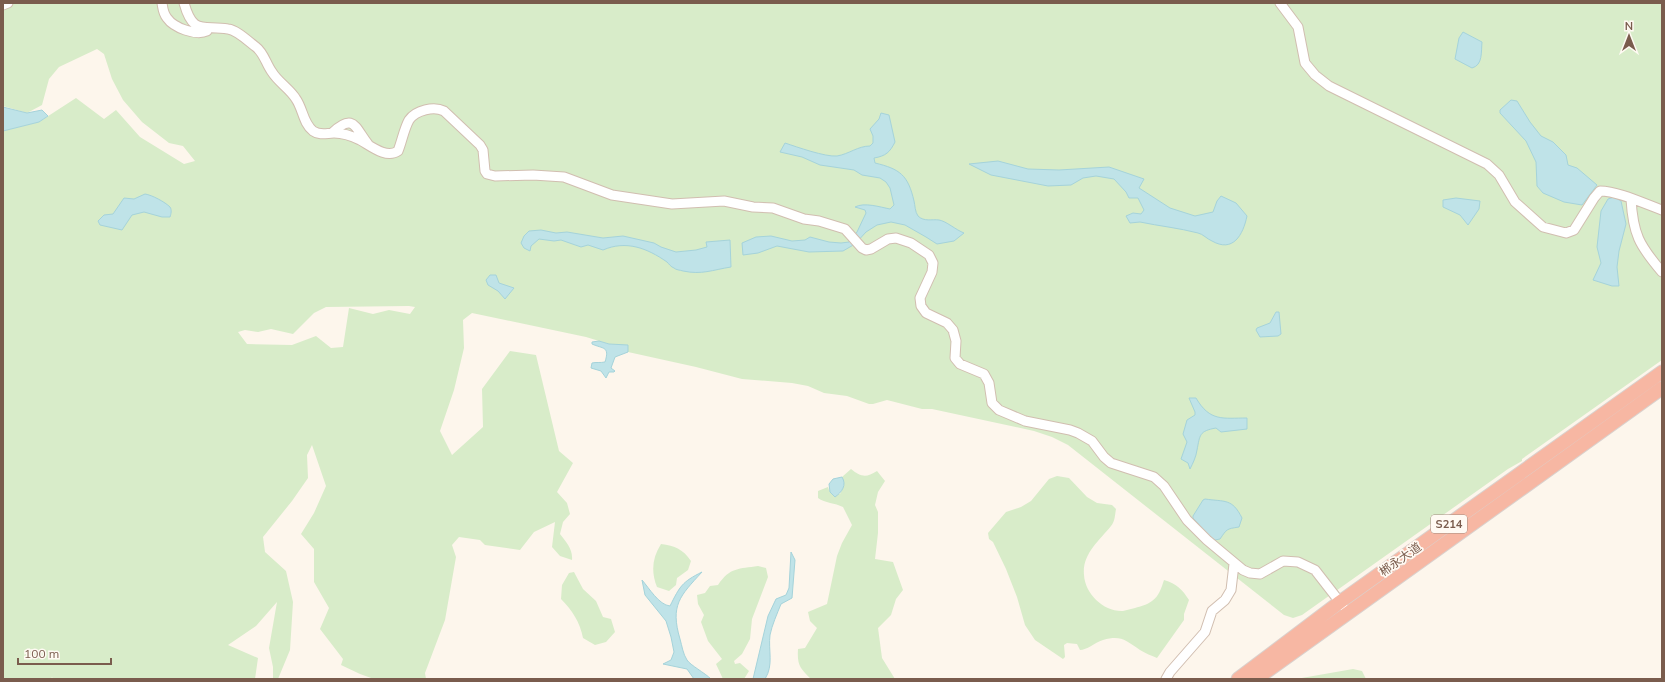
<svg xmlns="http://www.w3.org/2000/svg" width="1665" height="682" font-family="Mulish,'Noto Sans SC',sans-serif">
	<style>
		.green { fill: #d8ecc9; fill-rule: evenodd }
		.water { fill: #bfe3e8; stroke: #a5d3da }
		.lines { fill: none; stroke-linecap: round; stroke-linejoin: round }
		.minor-casing { stroke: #d1beb0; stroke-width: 11 }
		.highway-casing { stroke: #dad1cd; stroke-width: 15 }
		.minor { stroke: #fff; stroke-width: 9 }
		.highway { stroke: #f7b7a3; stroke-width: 13 }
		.labels { text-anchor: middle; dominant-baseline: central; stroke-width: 3.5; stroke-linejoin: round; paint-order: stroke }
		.shield { fill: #fffaf3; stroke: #a28b7f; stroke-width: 1 }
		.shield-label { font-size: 11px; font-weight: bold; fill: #7a5c4d }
		.street-label { font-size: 12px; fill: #7a5c4d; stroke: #fffaf3 }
	</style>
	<rect width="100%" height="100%" fill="#fdf6ec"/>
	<path class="green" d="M3 3H1662V360L1522 459V461L1508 469 1302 615 1293 618 1284 615 1068 445 1052 437 1034 431 932 409H922L887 400 873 404H869L847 396 824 393 808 386 792 383 742 379 696 367 628 352V346L609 344 586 337 472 313 463 320 464 348 454 390 440 431 452 455 483 427 482 389 510 351 536 355 559 451 573 463 557 492 567 503 570 514 563 522 560 534C566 542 573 549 572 560L560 556 552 547 555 522 534 532 520 550 485 545 480 540 459 537 452 545 456 557 445 620 425 673 426 679H374L360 674 341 665 343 659 320 629 329 608 314 582V549L301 534 314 513 326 486 312 445 307 455 308 478 292 501 263 537 265 552 286 571 293 602 290 650 278 679H273V667L269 648 277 602 256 626 228 645 258 658 255 679H53L52 677 51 679H3V131L39 122 76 98 104 119 116 110 140 137 184 164 195 161 183 146 169 143 142 122 123 100 112 79 104 54 97 49 59 67 49 79 42 105 27 113 3 106ZM409 306 415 307 410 314 389 310 373 314 349 308 343 347 331 348 316 336 292 345 247 344 238 332 245 330 258 332 271 329 293 334 314 313 326 307Z
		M851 469C861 477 866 478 877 471L885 481 878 492 875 505 878 512V533L875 559 893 562 903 590 896 599 891 615 878 628 882 658 895 679H811C800 668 797 665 798 649L805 648 817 628 810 621 808 612 827 604 837 556 842 543 852 525 843 507C835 503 825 503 818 498V491L828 487 829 490 840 494 844 485 842 477Z
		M1057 476 1069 478 1087 497 1097 503 1112 505 1116 509C1115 514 1115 522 1111 526 1099 541 1082 554 1084 575 1085 594 1104 612 1123 611 1127 610 1131 609 1135 608 1141 606 1147 605 1152 601 1159 596 1161 589 1164 580 1177 584 1182 589 1189 600L1184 614V620L1157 658C1152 656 1145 653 1140 650 1125 640 1121 635 1103 640 1094 643 1087 650 1080 650L1077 644 1067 643 1064 645 1065 657 1063 659 1035 640 1025 625 1017 597 1006 569 993 542 989 539 988 533 1006 512 1021 507 1031 501 1049 479Z
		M661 544C675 546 683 549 691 561L688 570 677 578 676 585 669 591 657 587C651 572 652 558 661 544Z
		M758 566 766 568 768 577 752 619 750 639 742 654 734 661 735 664 740 663 749 671 744 679H723L716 664 722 659 708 641 701 622 704 615 698 604 697 595 705 593 710 586 718 585C730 567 739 569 758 566Z
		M574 572 583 589 596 601 603 617 611 619 615 632 606 642 595 645 583 638C580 622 572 610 561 599L562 585 569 573Z
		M1353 669 1362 671 1366 679H1296Z"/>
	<path class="water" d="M1463 32 1482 42C1481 52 1483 65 1472 68L1455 59 1459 38Z
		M1511 100 1517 101 1530 122 1541 136 1553 142 1566 155 1568 165 1577 168 1597 185 1582 205 1564 202 1543 193 1537 186 1536 162 1526 141 1500 113V110Z
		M3 107 27 113 42 110 48 116 39 122 3 131Z
		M881 113 889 115 895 142C890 152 886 156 874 158L875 163C900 169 908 175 914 201 915 205 915 212 918 216 924 222 932 219 939 220 946 221 956 230 964 233L954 241 937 244 926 237 905 225 891 222 877 225 866 232 855 244 843 251 809 252 777 246 758 253 743 255 742 243 756 237 771 236 792 241 805 240 810 237 829 242 841 243 849 242 857 232 866 213 865 210 855 207C864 202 880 207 890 209L894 205 890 188 886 182 880 178 862 175 854 170 820 165 802 157 780 152 785 143C797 147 825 157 837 156 849 154 858 146 870 146L873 143V136L870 129 879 119Z
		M998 161 1028 169 1059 170 1109 167 1144 179 1139 188 1170 208 1195 216 1213 212 1217 201 1221 196 1236 203 1247 216C1243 235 1233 253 1212 241 1207 239 1203 234 1198 233 1179 228 1159 226 1140 222L1130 223 1126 216 1133 213 1141 214 1144 210 1138 198H1129L1126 192 1114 179 1096 176 1083 178 1071 185 1048 186 991 175 969 164Z
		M145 194C152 195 165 202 170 207 172 210 171 214 170 217H162L144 212 132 215 122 230 100 225 98 221 104 215 113 214 124 198 134 199Z
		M1614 197 1621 201 1626 224 1619 251 1617 267 1619 286H1612L1593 280 1601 263 1597 247 1601 211 1608 199Z
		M1456 198 1480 201 1479 209 1468 225 1460 215 1443 207V200Z
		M541 230 556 233 567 232 603 238 623 236 654 243 661 247 676 252 696 250 707 247 706 242 730 240 731 267C712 270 702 275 683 271 680 270 676 270 674 268 671 267 669 264 667 262 647 248 626 240 603 250L588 245 581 247 561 240 554 241 539 239 531 246 530 251 524 248 521 243 524 236 529 231Z
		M490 275H496L499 283 514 288 505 299 498 291 488 285 486 280Z
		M1276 312H1279L1281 334 1278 336 1260 337 1256 330 1257 328 1270 323Z
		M599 341 609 344 628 345V352L615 357 611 368 615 371 614 372H609L606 378 601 371 591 368 592 363C596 362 600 363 605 362 610 346 603 349 592 344V342Z
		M1189 398H1196C1210 422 1223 418 1247 418V429L1221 432 1216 428C1199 431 1200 435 1197 450 1196 457 1193 463 1190 469L1188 463 1181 459 1187 442 1183 434 1187 420 1195 415V412Z
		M842 477C847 485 842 492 835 497L830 492 829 484 833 479Z
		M1205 499C1225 502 1232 498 1242 518L1239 527C1226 529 1227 529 1220 539L1215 540 1211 538 1193 518V516L1203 500Z
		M791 552 795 560 792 598 781 604C777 614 772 625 770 635 768 650 774 665 765 679H753L768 616 776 599 786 595 789 588Z
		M702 572C680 596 670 605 680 639 682 646 683 654 687 660 690 665 705 673 711 679H694L687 669 663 664 671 660 674 652 671 637 666 621 645 595 642 580C649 588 659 605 670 606 680 586 682 582 702 572Z"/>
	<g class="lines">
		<defs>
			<path id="minor" d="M162 3C163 9 163 13 167 18 174 28 196 36 207 31
				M184 3C193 35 202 25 228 29 237 30 248 41 256 47 264 53 266 64 272 72 278 82 290 89 296 99 303 109 303 123 313 131 320 136 327 133 334 133 343 133 352 136 360 140 371 146 386 159 398 151 402 141 404 129 409 120 416 110 434 106 444 111L480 145 483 150 485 171 487 174 495 176 533 175 564 177 612 195 672 204 724 201 753 207 773 208 804 219 819 221 845 229 862 248 866 250 871 249 888 239 896 238 911 243 929 255 933 263 932 272 920 298 921 306 926 313 947 323 953 330 956 341 955 358 960 364 984 374 989 383 992 403 999 410 1025 421 1070 430 1078 433 1092 441 1104 457 1111 463 1154 477 1164 486 1187 520 1207 540 1243 570 1250 573 1260 574 1283 561 1298 562 1315 570 1343 606
				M1280 3 1298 27 1305 63 1315 75 1329 86 1487 164 1499 175 1515 202 1543 227 1566 233 1574 230 1594 198 1600 191C1618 191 1645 204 1662 210
				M3 5 8 3
				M332 133C354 112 355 128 368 144
				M1631 199C1633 234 1639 245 1662 272
				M1166 679 1170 672 1205 632 1212 611 1225 600 1231 590 1234 564"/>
			<path id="highway" d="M1238 679 1340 602 1662 372
				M1256 679 1662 388"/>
		</defs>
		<use href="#minor" class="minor-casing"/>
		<use href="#highway" class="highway-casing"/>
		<use href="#minor" class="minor"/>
		<use href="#highway" class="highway"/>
	</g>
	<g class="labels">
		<rect class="shield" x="1431" y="515" width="36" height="18" rx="3"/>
		<g class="shield-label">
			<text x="1449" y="524">S214</text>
		</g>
		<g class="street-label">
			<text transform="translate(1400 559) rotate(-35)">郴永大道</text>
		</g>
	</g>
	<rect width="1665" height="682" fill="none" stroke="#7a5c4d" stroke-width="8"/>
	<g transform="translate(1629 36)" stroke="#fffaf3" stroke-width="3" paint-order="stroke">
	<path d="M0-3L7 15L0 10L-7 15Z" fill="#7a5c4d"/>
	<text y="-6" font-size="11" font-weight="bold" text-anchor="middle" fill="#7a5c4d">N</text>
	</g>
	<path d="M18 658v6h93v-6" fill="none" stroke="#7a5c4d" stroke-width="2"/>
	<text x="24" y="658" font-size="12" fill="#7a5c4d" stroke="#fffaf3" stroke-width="3" paint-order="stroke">100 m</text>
</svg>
